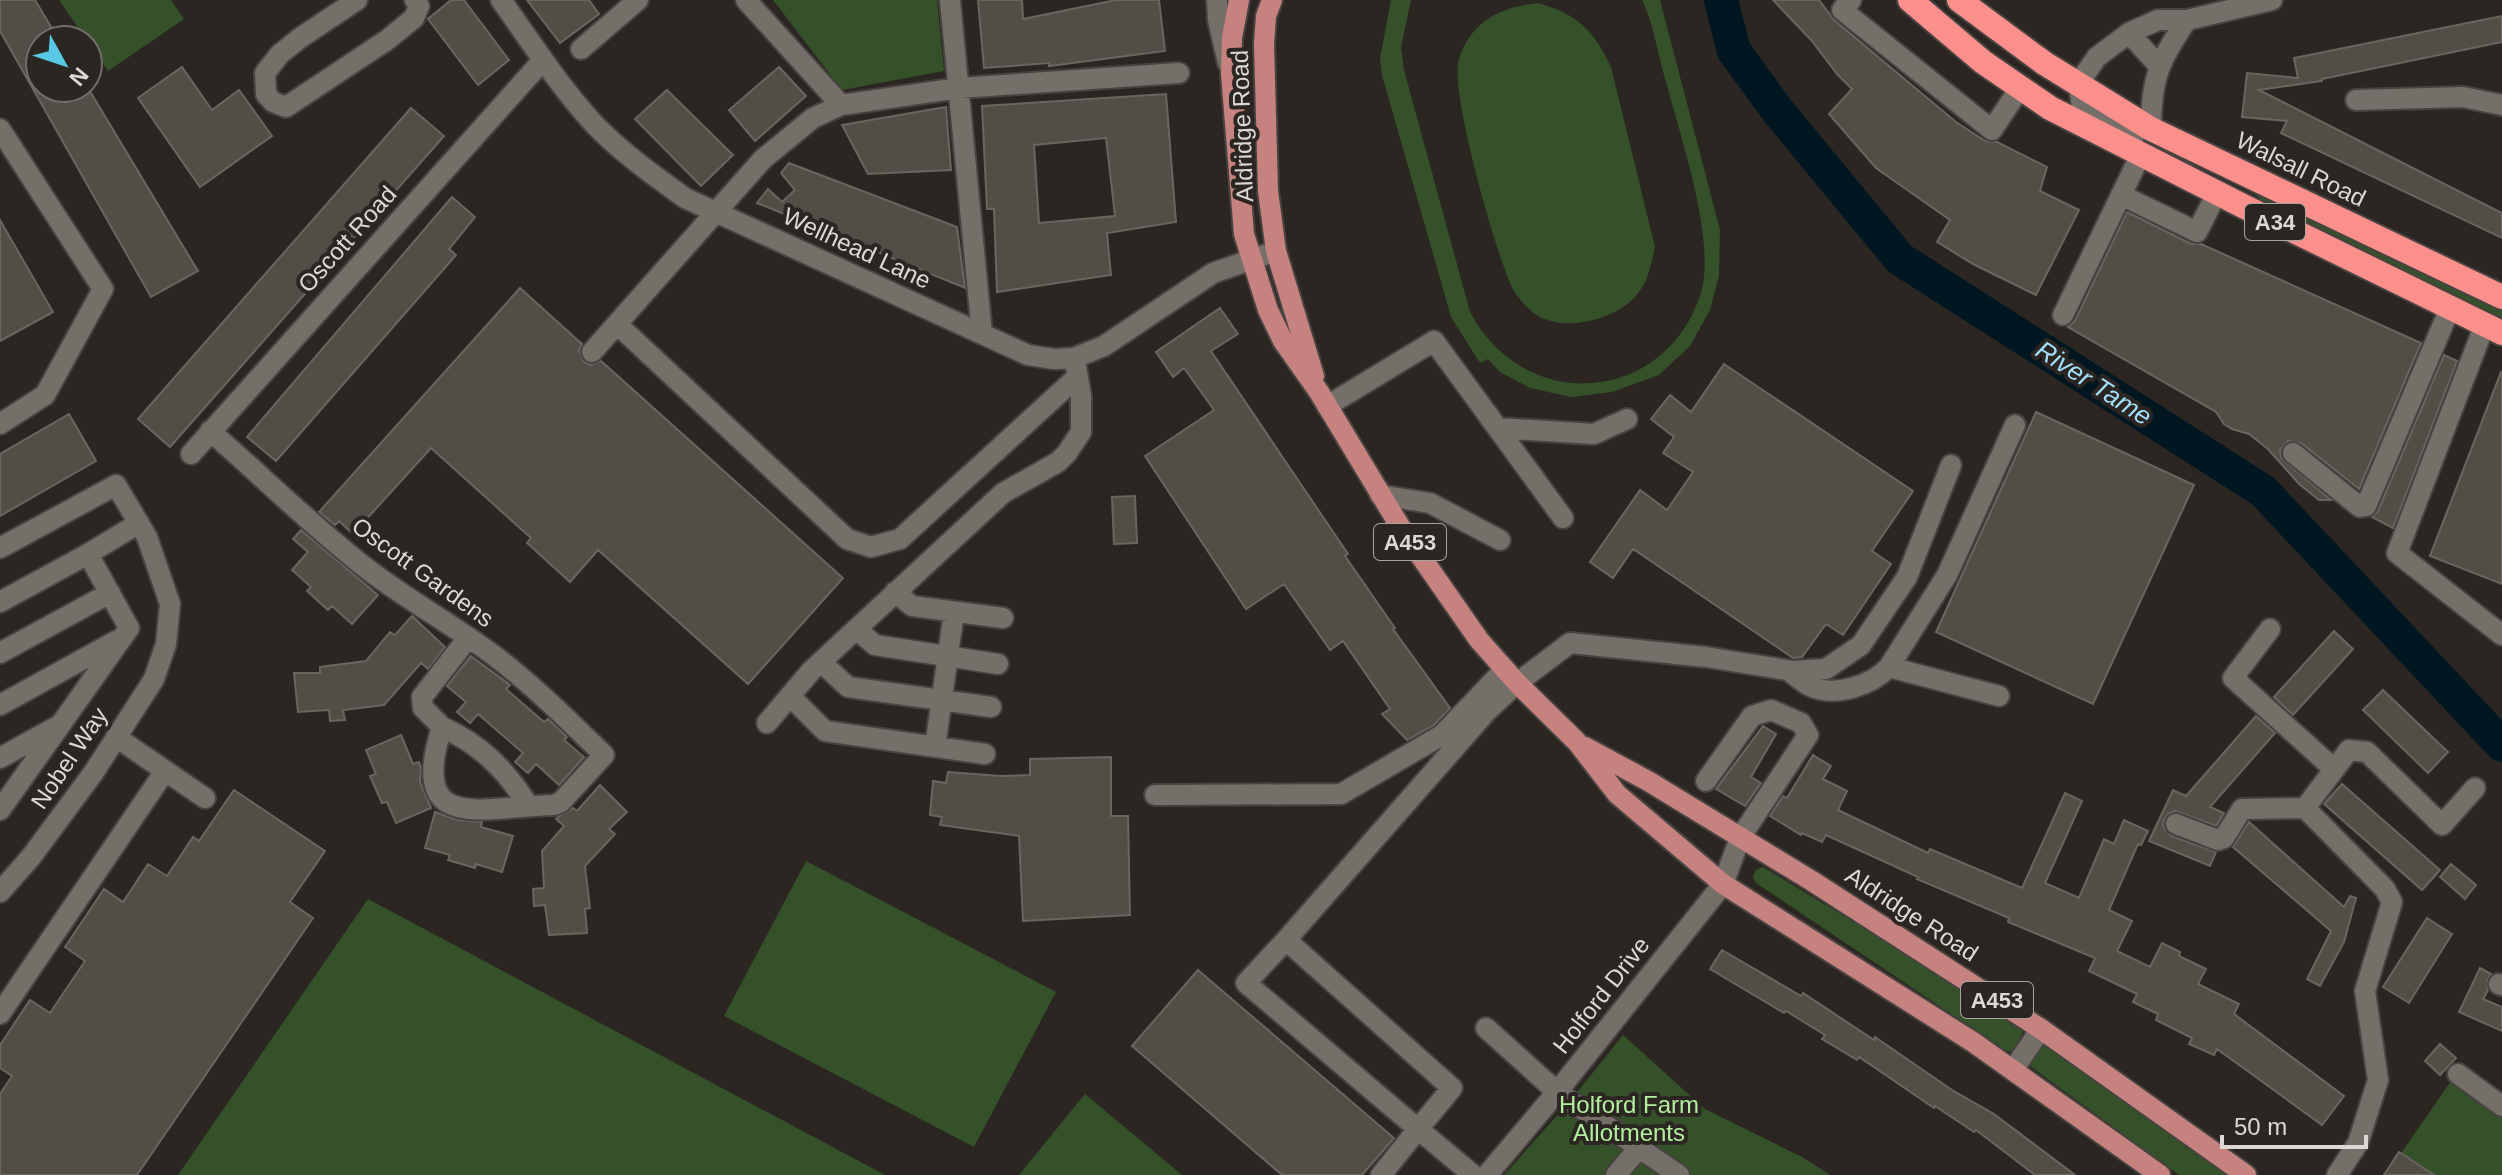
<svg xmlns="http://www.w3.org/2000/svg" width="2502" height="1175" font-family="Arial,sans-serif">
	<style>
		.green { fill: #345129 }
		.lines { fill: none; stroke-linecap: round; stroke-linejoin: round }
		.river { stroke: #001721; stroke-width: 34 }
		.building { fill: #534d48; stroke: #6b655f; stroke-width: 2; fill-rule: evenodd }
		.minor-casing { stroke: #484340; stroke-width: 24 }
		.major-casing { stroke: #484340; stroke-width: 24 }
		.highway-casing { stroke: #484340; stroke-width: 28 }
		.minor { stroke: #756f6a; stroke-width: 20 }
		.major { stroke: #c5827e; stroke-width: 20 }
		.highway { stroke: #fb8f8b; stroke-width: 24 }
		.labels { text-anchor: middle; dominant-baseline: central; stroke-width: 8; stroke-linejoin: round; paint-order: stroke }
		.shield { fill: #2b2622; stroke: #a7a39f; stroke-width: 2 }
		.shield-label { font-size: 22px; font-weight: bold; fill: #dcd8d5 }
		.street-label { font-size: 24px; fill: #dcd8d5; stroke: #2b2622 }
		.park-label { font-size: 24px; fill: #b2ee9d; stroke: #2b2622 }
		.water-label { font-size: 26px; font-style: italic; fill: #a0defa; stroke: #2b2622 }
	</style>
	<rect width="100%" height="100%" fill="#2b2622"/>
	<path class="green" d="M59 0H171L184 19 108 71Z
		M773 0H937L944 71 842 90Z
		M1391 0H1411L1401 47 1404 70 1470 312C1524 414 1663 405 1700 296 1718 244 1680 136 1666 82 1658 56 1654 24 1642 0H1660L1720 230 1719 275 1710 310 1690 346 1659 375 1612 392 1571 397 1530 388 1500 372 1488 359 1480 363 1451 317 1382 75 1380 58Z
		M1538 3C1577 14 1594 30 1611 67L1655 247C1651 265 1648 283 1635 297 1612 322 1555 335 1529 309 1522 302 1514 293 1511 285 1495 249 1449 91 1459 59 1471 21 1501 7 1538 3Z
		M2242 184 2502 306V321L2274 210Z
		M806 861 1056 992 974 1147 724 1016Z
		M1763 867 2024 1025C2023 1036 2018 1043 2011 1052L2005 1050 1756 883 1753 877 1756 870Z
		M368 899 885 1175H178Z
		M1623 1035 1705 1109 1804 1158 1830 1175H1504L1570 1101Z
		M2050 1044 2232 1175H2179L2030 1066C2032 1055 2038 1046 2050 1044Z
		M2451 1081 2502 1117V1175H2386Z
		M1085 1094 1182 1175H1019Z"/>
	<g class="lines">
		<path class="river" d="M1721 0 1734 51 1777 110 1900 259 2263 491 2502 745"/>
	</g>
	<path class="building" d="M0 0H35L59 40H40V88H88L198 271 151 297 0 31Z
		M451 0H464L509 60 478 85 428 19Z
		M527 0H589L599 14 560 43Z
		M978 0H1022L1023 19 1116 0H1159L1165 51 1049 66V63L984 68Z
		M1773 0H1819L1834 20 1956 122 1985 141 1997 142 2047 167 2040 191 2079 210 2036 295 1973 264 1937 242 1950 220 1876 168 1829 114 1852 89 1837 74 1812 41Z
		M2502 16V42L2322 79V81L2259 90 2502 213V238L2281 133 2287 121 2242 117 2247 73 2298 78 2294 58Z
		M182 67 212 110 239 90 272 136 200 187 138 98Z
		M779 67 806 96 755 141 729 110Z
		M667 90 733 155 701 186 635 119Z
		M1166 94 1176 222 1107 233 1111 275 997 292 994 209H987L982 106ZM1106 138 1115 216 1039 223 1034 145Z
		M946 107 951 170 868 174 842 125Z
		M411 108 444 136 170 447 138 419Z
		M789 163 957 227 965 288 757 203 768 189 782 202 795 190 781 173Z
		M452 197 475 217 449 249 456 255 276 461 247 437Z
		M2127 212 2191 244H2201L2421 343 2359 489 2301 443 2288 441 2280 450 2281 458 2331 500H2319L2299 484 2268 449 2249 434 2232 429 2224 424 2216 412 2068 327 2075 321Z
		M0 220 53 312 0 341Z
		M520 288 582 344 579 350 583 361 590 365 601 361 843 578 748 684 598 550 570 582 527 543 531 538 431 448 353 534 339 521 335 525 319 512Z
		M1220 308 1238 334 1211 351 1348 554 1345 556 1395 628 1393 629 1450 708 1434 725 1407 740 1382 714 1390 709 1343 641 1330 650 1284 584 1246 609 1145 456 1214 410 1184 368 1173 377 1156 352Z
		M2444 355 2457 361 2393 528 2372 517 2378 511Z
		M1724 364 1913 491 1872 551 1891 564 1843 635 1826 624 1802 657 1793 658 1633 549 1613 578 1590 562 1640 490 1667 510 1693 472 1663 453 1674 437 1651 419 1670 395 1691 412Z
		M2501 372 2502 373V584L2430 556Z
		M2036 412 2194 485 2093 704 1936 632Z
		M69 414 96 461 0 516V454Z
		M1135 496 1137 543 1114 544 1112 497Z
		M301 530 378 595 352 624 332 606 328 610 307 591 311 587 292 570 308 552 293 539Z
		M412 616 445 647 428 669 421 663 384 705 343 710 345 720 330 721 329 710 298 712 294 673H320V667L366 661 390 632 395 635Z
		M2334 631 2353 649 2293 715 2274 697Z
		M471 656 510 685 506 689 544 722 548 719 567 737 564 740 584 757 559 785 536 764 528 773 515 762 523 753 478 714 470 723 457 712 466 702 447 686Z
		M2383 690 2448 752 2428 773 2363 710Z
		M2256 716 2275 733 2210 807 2224 813 2216 826 2175 811 2168 814 2164 820 2163 827 2171 836 2216 852 2210 866 2149 841 2173 790 2186 796Z
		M1763 726 1776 734 1751 777 1761 783 1745 806 1716 789Z
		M401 735 413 764 419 762 421 768 420 782 431 808 396 823 387 802 382 803 370 776 376 774 366 750Z
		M1813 755 1831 766 1823 779 1847 791 1838 810 1928 853 1930 849 2022 888 2065 793 2082 801 2045 883 2079 898 2104 839 2114 844 2124 820 2148 831 2141 845 2138 844 2109 910 2132 921 2117 951 2150 967 2162 943 2180 952 2179 956 2206 969 2198 984 2239 1004 2234 1014 2344 1096 2322 1125 2217 1049 2214 1055 2189 1044 2192 1038 2156 1020 2158 1014 2133 1002 2137 994 2089 971 2095 958 2008 922 2009 918 1917 879 1918 877 1826 835 1822 842 1802 833 1801 835 1770 816 1783 796 1787 798Z
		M1111 757V816H1128L1130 915 1023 921 1019 836 940 825 942 817 930 815 933 781 946 783 948 772 1001 776 1030 775V759Z
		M2342 784 2440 870 2422 890 2324 804Z
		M600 785 627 812 609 829 615 834 585 866 590 908 585 909 587 933 549 935 545 905 534 906 533 889 544 888 542 851 564 826 556 819 558 817 573 808 577 811Z
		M234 790 325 851 290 902 313 918 137 1175H0V1094L12 1076 0 1068V1045L30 1000 50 1013 85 961 65 947 104 889 123 902 148 864 167 876 193 837 199 841Z
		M435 812 457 820 482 822 481 827 513 836 502 872 476 864 475 868 448 860 450 855 425 848Z
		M2249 822 2344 907 2350 896 2356 898 2344 942 2320 986 2307 979 2331 931 2233 847Z
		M2451 864 2476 885 2465 899 2440 877Z
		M2427 918 2452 934 2409 1003 2383 987Z
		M1722 950 1801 996 1803 993 1874 1040 1875 1037 1952 1090 1994 1114 2075 1175H2035L1976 1130 1974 1132 1935 1106 1934 1108 1859 1057 1857 1060 1822 1039 1825 1035 1786 1011 1784 1013 1710 969Z
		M2480 968 2491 974 2487 981 2488 990 2483 999 2502 1007V1031L2459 1012Z
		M1198 970 1394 1138 1362 1175H1282L1132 1046Z
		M2440 1044 2456 1058 2440 1075 2425 1061Z
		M2399 1152 2413 1161 2434 1175H2384Z"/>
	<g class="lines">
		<defs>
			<path id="minor" d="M357 0 300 38 280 54 265 73 266 94 273 102 286 107 387 40 414 18 419 6 415 0
				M501 0C531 42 559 86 594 124 621 152 653 175 685 198L1028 355 1054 359 1074 358 1104 346 1213 273 1276 251
				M746 0 841 105
				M950 0 982 334
				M1217 0 1218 20 1228 63
				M1851 0 1842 10 1992 130 2020 88
				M2129 33 2159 66
				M581 49 638 0
				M2356 100 2463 97 2502 105
				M0 129 103 289 45 395 0 424
				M2151 129C2151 79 2159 60 2187 20
				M2133 139 2082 108 2079 86 2085 74 2097 57 2129 33 2158 20H2187L2272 0
				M2121 195 2197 232 2217 193
				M2063 315 2141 154
				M2485 324 2397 553 2502 635
				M618 325 847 539 871 547 900 539 1078 376
				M592 352 763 159 813 118 841 105 959 88 1179 73
				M1327 406 1434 341 1563 518
				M1498 428 1594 434 1627 419
				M210 431C262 476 312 526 366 568 407 600 454 625 496 657 534 686 569 721 604 755L561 802 554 805C484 806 407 836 442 727L423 708 422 697 468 638
				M2293 453 2360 507 2366 506 2450 308
				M191 454 543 60
				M1380 495 1430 503 1500 540
				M0 548 116 485 147 537 170 604 166 644 154 679 94 772 31 857 0 892
				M895 592 912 606 1003 618
				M0 602 88 554
				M856 629 875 645 998 664
				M2270 629 2233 678 2334 769
				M0 653 110 593
				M821 662 848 687 991 707
				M1889 667 1947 575 2015 425
				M1789 671C1795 675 1803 683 1810 686 1835 698 1872 685 1889 667L1999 696
				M790 696 825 731 985 754
				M0 705 116 641
				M767 723 811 671 1003 493 1058 462 1067 453 1081 432V396L1076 366
				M442 727C480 744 506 770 528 805
				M116 737 205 798
				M935 747 954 612
				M0 758 56 727
				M1155 795 1341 794 1442 735 1505 669
				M0 810 129 628 88 554 139 523
				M2176 824 2218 840 2224 838 2242 809 2305 808
				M1286 940 1246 983 1418 1129 1452 1088 1286 940 1486 712 1517 683 1570 643 1706 657 1793 671 1826 669 1861 645 1907 577 1951 465
				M2499 984 2502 985
				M0 1014 165 771
				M1486 1028 1557 1092 1679 1175
				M2013 1070 2041 1029
				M2458 1074 2502 1106
				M1381 1175 1418 1129 1473 1175
				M1487 1175 1557 1092 1723 884 1740 838 1808 735 1801 723 1771 710 1752 716 1706 781
				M1616 1175 1638 1149
				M2337 1175 2358 1143 2378 1080 2365 991 2392 902 2385 889 2305 808 2349 750 2367 752 2442 825 2475 788"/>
			<path id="major" d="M1239 0 1232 38 1231 74 1244 234 1268 310 1283 341 1319 392 1401 528 1479 640 1517 683 1577 742 1617 794 1723 884 1973 1042 2160 1175
				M1272 0 1266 16 1264 44 1268 191 1276 251 1314 376
				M1585 747 1648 781 1812 881 2041 1029 2246 1175"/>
			<path id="highway" d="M1910 0 1983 62 2050 108 2245 207 2502 333
				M1959 0 2044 63 2151 129 2502 297"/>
		</defs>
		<use href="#minor" class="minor-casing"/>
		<use href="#major" class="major-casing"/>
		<use href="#highway" class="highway-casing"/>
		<use href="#minor" class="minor"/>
		<use href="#major" class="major"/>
		<use href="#highway" class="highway"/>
	</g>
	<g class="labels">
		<g class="shield">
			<rect x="2245" y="204" width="60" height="36" rx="6"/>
			<rect x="1374" y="524" width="72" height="36" rx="6"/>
			<rect x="1961" y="982" width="72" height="36" rx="6"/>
		</g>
		<g class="shield-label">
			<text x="2275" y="222">A34</text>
			<text x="1410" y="542">A453</text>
			<text x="1997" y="1000">A453</text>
		</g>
		<g class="street-label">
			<text transform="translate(1242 126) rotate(-92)">Aldridge Road</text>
			<text transform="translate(2301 169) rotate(26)">Walsall Road</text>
			<text transform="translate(347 239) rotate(-48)">Oscott Road</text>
			<text transform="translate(857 248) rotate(25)">Wellhead Lane</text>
			<text transform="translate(423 572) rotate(36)">Oscott Gardens</text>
			<text transform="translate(69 758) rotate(-56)">Nobel Way</text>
			<text transform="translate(1912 914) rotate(33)">Aldridge Road</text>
			<text transform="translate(1601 995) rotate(-52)">Holford Drive</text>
		</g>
		<g class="park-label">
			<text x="1629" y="1104">Holford Farm<tspan x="1629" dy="28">Allotments</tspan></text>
		</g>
		<g class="water-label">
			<text transform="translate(2094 383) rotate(33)">River Tame</text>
		</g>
	</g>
	<g transform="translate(64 64) rotate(130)"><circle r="38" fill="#2b2622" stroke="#726d6a" stroke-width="2"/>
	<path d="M0-6L14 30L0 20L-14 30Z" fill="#58c8e4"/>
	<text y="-12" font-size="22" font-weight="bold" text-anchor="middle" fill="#dcd8d5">N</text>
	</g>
	<path d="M2222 1135v12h144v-12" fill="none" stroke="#dcd8d5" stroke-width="4"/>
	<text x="2234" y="1135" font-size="24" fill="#dcd8d5" stroke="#2b2622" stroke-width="6" paint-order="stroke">50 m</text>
</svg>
